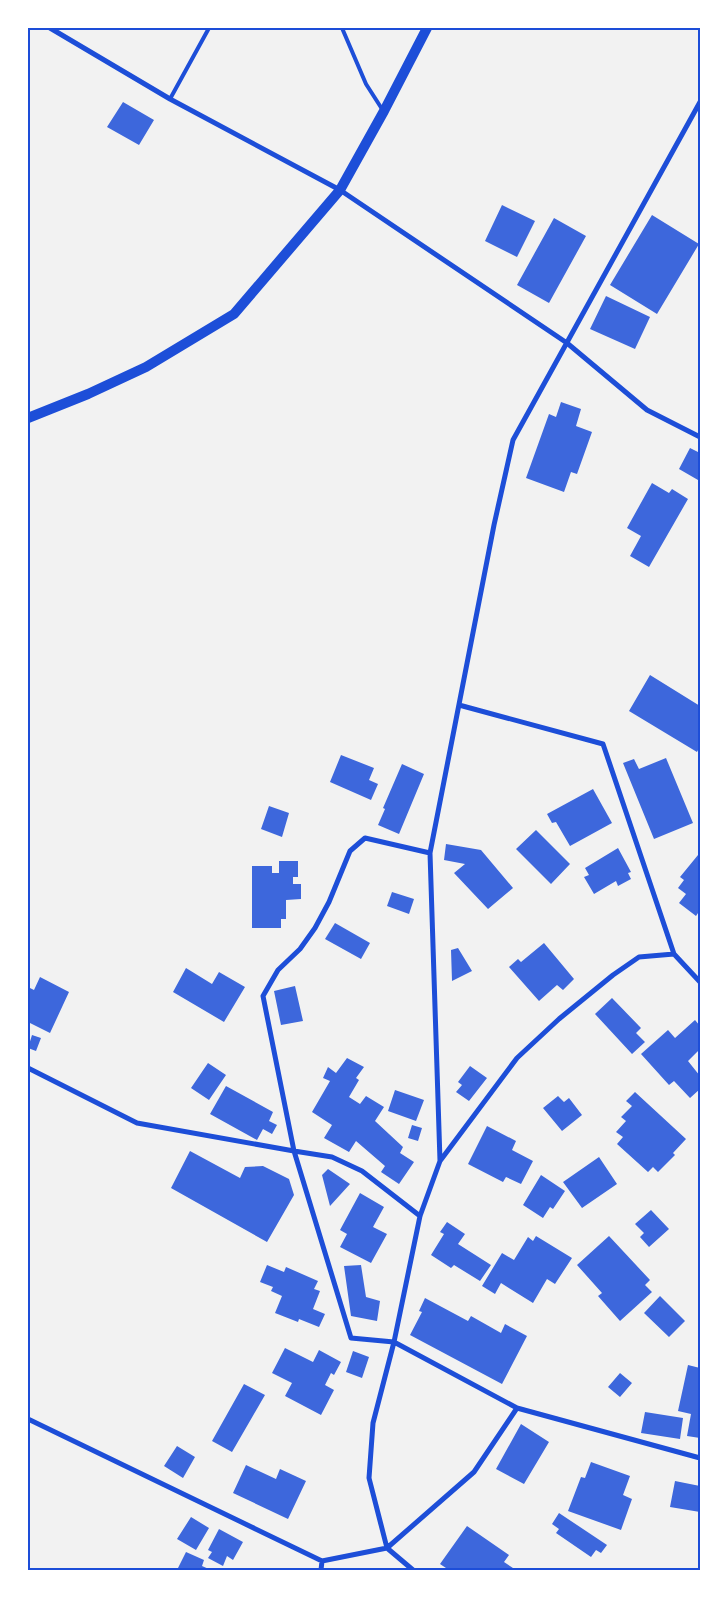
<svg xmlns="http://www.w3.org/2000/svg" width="728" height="1598" font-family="Cabin,sans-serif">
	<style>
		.building { fill: #3d67dc }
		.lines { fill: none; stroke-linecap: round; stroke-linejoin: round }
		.service { stroke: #1d4ed8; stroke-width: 4 }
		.minor { stroke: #1d4ed8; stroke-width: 5 }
		.secondary { stroke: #1d4ed8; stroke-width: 10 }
		.neatline { fill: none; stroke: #1d4ed8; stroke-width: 2 }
	</style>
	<rect width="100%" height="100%" fill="#f2f2f2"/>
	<path class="building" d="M123 102 154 120 139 145 107 127Z
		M502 205 535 221 517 257 485 241Z
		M652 215 699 244 657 314 610 285Z
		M554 218 586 236 549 303 517 285Z
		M606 296 650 317 635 349 590 329Z
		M561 402 581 409 576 426 592 432 577 474 571 472 564 492 526 478 549 414 556 417Z
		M690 448 700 453V476L698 480 679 469Z
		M652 483 669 493 672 489 688 499 649 567 630 556 641 536 627 528Z
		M650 675 700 706V719L698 724 700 726V746L697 752 629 711Z
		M341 755 374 768 369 780 378 784 371 800 330 782Z
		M666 758 693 823 654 839 623 763 634 759 639 769Z
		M402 764 424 774 399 834 378 825 385 809 383 808Z
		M593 789 612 823 570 846 556 822 552 823 547 814Z
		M269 806 289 813 282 837 261 829Z
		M536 830 570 864 551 884 516 849Z
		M446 844 481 850 513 888 488 909 454 873 465 864 444 860Z
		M618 848 631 872 628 873 631 879 618 886 616 881 594 894 584 877 589 875 585 868Z
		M698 855 700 857V910L696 916 679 903 686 894 678 888 684 880 680 877Z
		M279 861H298V877H293V884H301V899L286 900V919H281V928H252V866H272V873H279Z
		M392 892 414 899 409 914 387 906Z
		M335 923 370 943 361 959 325 939Z
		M544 943 574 979 563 990 557 985 539 1001 509 967 518 959 521 962Z
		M458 948 472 971 452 981 451 950Z
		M186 968 212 984 219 972 245 987 224 1022 173 992Z
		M40 977 69 992 50 1033 28 1022V987L34 990Z
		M295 986 303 1021 281 1025 274 991Z
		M612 998 641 1028 636 1033 645 1042 632 1054 595 1014Z
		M695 1020 700 1026V1049L688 1061 700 1076V1089L690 1098 674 1081 669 1085 641 1054 668 1030 675 1038Z
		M32 1035 41 1038 36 1051 28 1048Z
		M347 1058 364 1067 356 1078 359 1080 349 1097 360 1104 366 1096 384 1107 375 1121 403 1147 400 1153 414 1162 399 1184 381 1172 385 1166 356 1141 349 1152 324 1138 332 1125 312 1112 330 1081 323 1078 328 1067 336 1073Z
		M208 1063 226 1075 209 1100 191 1088Z
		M470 1066 487 1078 469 1101 456 1092 462 1085 458 1082Z
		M226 1086 273 1112 269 1121 277 1125 272 1134 263 1129 257 1140 210 1114Z
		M395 1090 424 1100 416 1121 388 1111Z
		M635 1092 686 1139 673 1153 675 1155 658 1172 653 1167 648 1172 617 1144 623 1137 616 1132 626 1121 621 1117 632 1106 626 1101Z
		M558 1096 564 1102 569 1098 582 1115 562 1131 543 1108Z
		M412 1125 422 1128 418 1141 408 1138Z
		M487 1126 516 1141 512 1150 533 1161 521 1184 506 1177 503 1182 468 1164Z
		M190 1151 240 1178 245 1167 263 1166 289 1179 294 1195 267 1242 171 1188Z
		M599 1157 617 1184 582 1208 563 1182Z
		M328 1169 350 1184 330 1206 322 1175Z
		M541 1175 565 1191 553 1209 550 1207 543 1218 523 1205Z
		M360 1193 384 1207 373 1227 387 1234 371 1263 340 1247 347 1234 340 1230Z
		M651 1210 669 1229 649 1247 640 1237 644 1233 635 1224Z
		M447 1222 465 1234 458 1244 491 1265 480 1281 454 1265 451 1268 431 1255 444 1234 440 1232Z
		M536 1236 572 1258 555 1284 547 1279 533 1303 501 1283 495 1294 482 1286 502 1253 514 1260 528 1237 533 1241Z
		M609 1236 650 1280 645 1285 652 1292 620 1321 598 1296 602 1293 577 1265Z
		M267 1265 284 1272 286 1267 318 1281 314 1289 320 1291 313 1309 325 1314 319 1327 299 1319 298 1322 275 1313 282 1296 271 1291 273 1287 260 1282Z
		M361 1265 366 1297 380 1301 377 1321 351 1316 344 1266Z
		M660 1296 685 1321 669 1337 644 1313Z
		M425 1298 468 1321 471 1316 501 1333 505 1324 527 1336 502 1384 410 1335 422 1312 419 1311Z
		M285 1348 313 1362 319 1350 341 1362 334 1375 331 1373 325 1385 334 1390 321 1415 285 1396 292 1383 272 1373Z
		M353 1351 369 1357 362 1378 346 1372Z
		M688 1365 700 1368V1438L687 1436 691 1414 678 1411Z
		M620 1373 632 1383 620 1397 608 1387Z
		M244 1384 265 1395 232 1452 212 1441Z
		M645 1412 683 1418 680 1439 641 1433Z
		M521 1424 549 1442 524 1484 496 1469Z
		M177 1446 195 1457 183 1478 164 1466Z
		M591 1462 630 1476 623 1495 632 1499 621 1530 568 1511 581 1477 585 1478Z
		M246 1465 276 1479 280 1469 306 1481 288 1519 233 1493Z
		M675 1481 700 1486V1512L670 1507Z
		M559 1513 607 1545 601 1553 596 1550 591 1557 556 1533 559 1529 552 1524Z
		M191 1517 209 1528 196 1550 177 1539Z
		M467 1526 509 1555 504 1562 513 1568 512 1570H449L440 1564Z
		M219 1529 243 1542 233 1560 227 1556 223 1566 208 1558 212 1552 208 1550Z
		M186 1552 204 1560 202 1566 211 1570H177Z"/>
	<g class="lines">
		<path class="service" d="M342 28 366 84 382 109
			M170 99 209 28"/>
		<path class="minor" d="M50 28 170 99 340 190 567 343 647 410 700 437
			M459 705 603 744 674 954
			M430 853 365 838 350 851 329 902 315 928 300 949 278 970 263 996 294 1151 351 1338 394 1342 517 1408
			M28 1068 137 1123 294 1151 332 1157 362 1171 420 1216
			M440 1161 430 853 494 525 513 440 700 102
			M28 1419 322 1561 387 1548 474 1472 517 1408 700 1458
			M321 1570 322 1561
			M413 1570 387 1548 369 1478 373 1423 394 1342 420 1216 440 1161 517 1058 559 1019 613 975 639 957 674 954 700 982"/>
		<path class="secondary" d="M28 418 88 394 146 367 234 314 340 190 384 111 427 28"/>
	</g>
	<rect width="728" height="1598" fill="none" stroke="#ffffff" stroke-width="58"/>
	<rect x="29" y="29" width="670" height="1540" class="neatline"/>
</svg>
